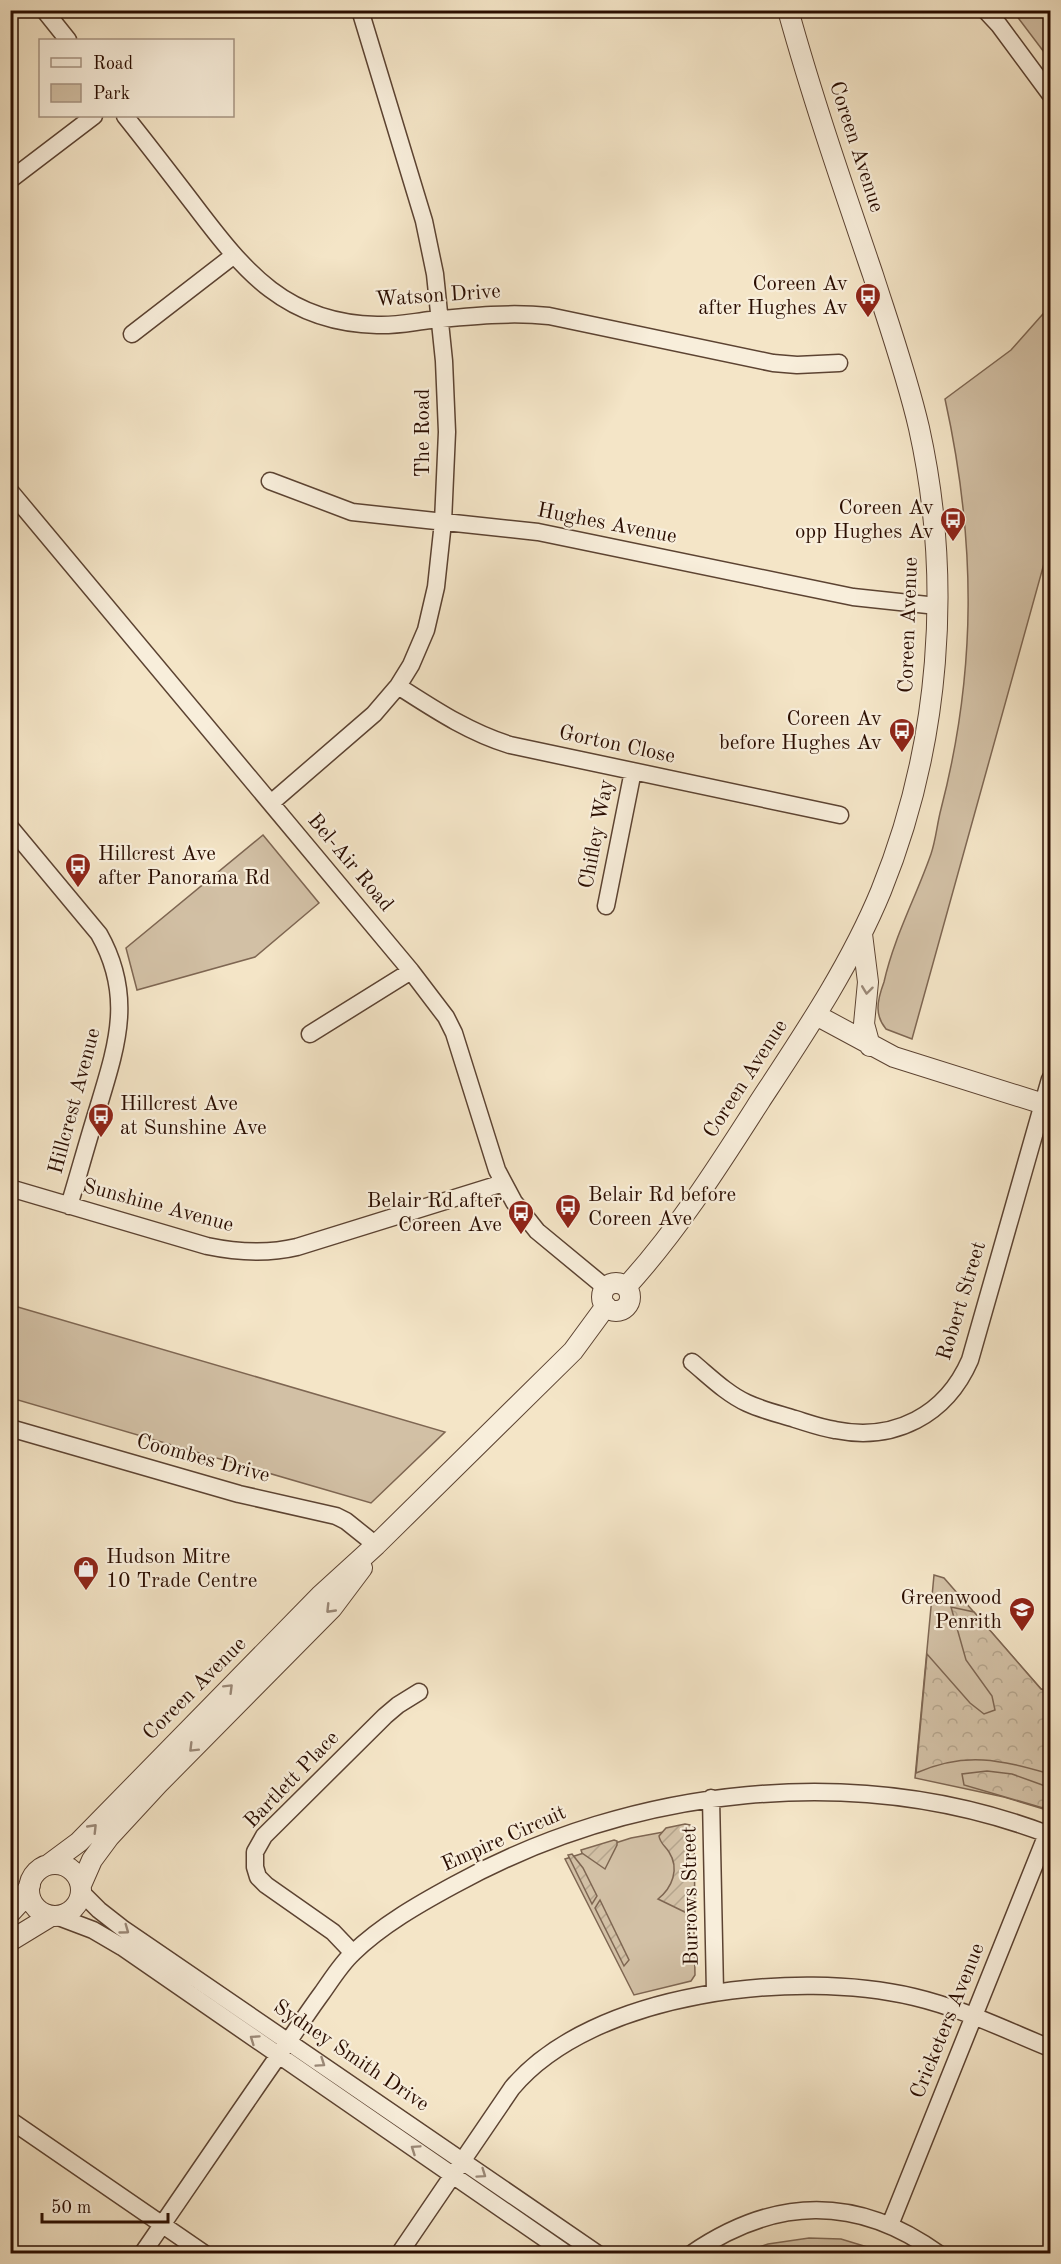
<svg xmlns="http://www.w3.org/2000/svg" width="1061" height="2264" font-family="'Old Standard TT',serif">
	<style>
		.green { fill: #d2c0a5; stroke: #7e6652; stroke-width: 1.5 }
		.forest { fill: url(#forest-crowns); stroke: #7e6652; stroke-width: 1.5 }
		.garden { fill: url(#garden-furrows); stroke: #7e6652; stroke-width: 1.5 }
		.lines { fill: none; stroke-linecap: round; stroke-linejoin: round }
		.minor-casing { stroke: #5c4332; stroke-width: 19 }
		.tertiary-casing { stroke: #5c4332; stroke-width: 22 }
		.minor { stroke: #f8eedb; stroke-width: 16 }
		.tertiary { stroke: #f8eedb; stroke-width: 20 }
		.oneway { stroke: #9b8978 }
		.labels { text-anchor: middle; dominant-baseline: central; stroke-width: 4.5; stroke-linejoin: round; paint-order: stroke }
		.street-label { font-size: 21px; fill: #2a0d00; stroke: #f8eedb }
		.poi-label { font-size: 21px; fill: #2a0d00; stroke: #f8eedb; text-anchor: end }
	</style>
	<defs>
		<pattern id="forest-crowns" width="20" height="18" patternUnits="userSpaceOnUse" patternTransform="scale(1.5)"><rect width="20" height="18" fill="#d2c0a5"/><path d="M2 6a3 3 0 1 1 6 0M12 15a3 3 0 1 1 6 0" fill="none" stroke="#b4a48c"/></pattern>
		<pattern id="garden-furrows" width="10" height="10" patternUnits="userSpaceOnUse" patternTransform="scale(1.5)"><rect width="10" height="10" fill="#d2c0a5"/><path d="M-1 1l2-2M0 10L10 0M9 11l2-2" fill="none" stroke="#b4a48c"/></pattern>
	</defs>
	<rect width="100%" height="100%" fill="#f4e5c7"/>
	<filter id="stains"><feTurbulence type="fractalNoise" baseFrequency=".00333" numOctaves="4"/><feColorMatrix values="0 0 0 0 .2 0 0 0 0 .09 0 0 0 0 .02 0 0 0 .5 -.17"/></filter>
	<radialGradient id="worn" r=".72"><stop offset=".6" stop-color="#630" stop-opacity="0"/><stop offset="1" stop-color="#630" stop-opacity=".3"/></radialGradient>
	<path class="green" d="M1013 11H1050V60Z
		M1050 306V542L912 1039 886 1029C881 1023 878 1016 878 1008 878 1000 881 990 884 982 894 937 916 897 931 854 936 839 937 824 941 809 977 670 976 540 945 399L1011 350Z
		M263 835 319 903 255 957 137 990 126 948Z
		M10 1305H11L445 1432 371 1503 11 1398Z
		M934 1575 944 1578 1041 1689 1050 1692V1811L1004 1797 915 1778Z
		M685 1828 692 1835 695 1975 691 1981 634 1995 565 1859 631 1838Z
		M809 2238 841 2239 887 2253H742L768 2244Z"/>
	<path class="forest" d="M951 1607 974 1612 1041 1689 1050 1692V1774C1000 1760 966 1751 916 1773L927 1654 970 1703 984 1714 995 1710 992 1696 966 1660Z
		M987 1771 1012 1774 1048 1787 1043 1808 964 1785 962 1774Z"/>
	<path class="garden" d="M685 1824 690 1825 694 1831 695 1917 658 1899C672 1888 680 1869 669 1852 665 1846 660 1843 659 1836L666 1828Z
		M614 1840 617 1841V1845L605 1869 582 1853 581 1850Z
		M572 1854 583 1868 597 1896 592 1904 568 1855Z
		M600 1900 629 1960 624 1966 595 1908Z"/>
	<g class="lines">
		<defs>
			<path id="minor" d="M44 10 68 40
				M985 10 999 25 1050 94
				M125 116C149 146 172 176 195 206 245 272 286 323 377 325 395 326 413 322 431 320 471 316 510 312 549 316L773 363 797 365 839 363
				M10 180 94 116
				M132 334 233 256
				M270 481 352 512 538 532 853 597 937 606
				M10 491 411 971 446 1017 454 1033 497 1170 514 1202 537 1231 606 1288
				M398 686C434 709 468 732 510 745L840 815
				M271 803 374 714 398 686 411 665 426 630 436 587 443 522 447 432 444 361 435 274 424 221 360 10
				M10 827 99 934C134 996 117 1045 98 1108 88 1140 79 1173 69 1206
				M606 906 633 771
				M310 1034 411 971
				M10 1188 207 1246C236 1252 268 1254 297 1247L503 1183
				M692 1362C709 1376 727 1394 747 1403 762 1410 779 1414 795 1419 808 1423 822 1428 835 1430 895 1442 946 1415 970 1360L1050 1079
				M10 1428 239 1494 336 1516 346 1521 376 1545
				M711 1798 715 1992
				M81 1892 99 1910 122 1928 598 2254
				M56 1916 93 1930 122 1947 567 2254
				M353 1953 333 1932 266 1885 258 1877 255 1867V1852L264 1836 385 1716 398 1705 419 1692
				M10 2120 205 2254
				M890 2225 1047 1834
				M142 2254C189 2186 234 2119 281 2052 295 2032 308 2012 322 1993 332 1979 341 1964 353 1953 382 1925 419 1904 454 1885 634 1786 857 1761 1050 1835
				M399 2254 512 2088C593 1991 797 1969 914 1997 961 2008 1006 2030 1050 2048
				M691 2254C774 2197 856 2194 939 2254"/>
			<path id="tertiary" d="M862 934 868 982 864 1024 870 1046
				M816 1015 894 1057 1050 1106
				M602 1297a14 14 0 1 1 28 0a14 14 0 1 1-28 0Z
				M626 1287C678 1230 719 1165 760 1101 804 1034 850 966 881 891 940 746 953 581 919 428 907 376 889 325 873 275 843 187 813 100 788 10
				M29 1890a26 26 0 1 1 52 0a26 26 0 1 1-52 0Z
				M48 1865 79 1842 320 1596 376 1545 573 1351 606 1306
				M81 1885 92 1860 109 1837 158 1784 332 1608 362 1568
				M10 1913 22 1900 30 1885
				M10 1941 51 1916"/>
		</defs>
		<use href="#minor" class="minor-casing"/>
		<use href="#tertiary" class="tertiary-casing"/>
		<use href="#minor" class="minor"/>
		<use href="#tertiary" class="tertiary"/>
	</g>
	<defs><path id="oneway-chevron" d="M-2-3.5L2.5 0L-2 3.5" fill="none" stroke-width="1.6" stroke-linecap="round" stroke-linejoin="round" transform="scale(1.5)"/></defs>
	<g class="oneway">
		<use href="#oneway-chevron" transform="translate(867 990) rotate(97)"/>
		<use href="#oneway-chevron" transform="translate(330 1609) rotate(134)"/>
		<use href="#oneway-chevron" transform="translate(229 1688) rotate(-45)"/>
		<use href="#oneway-chevron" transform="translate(193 1748) rotate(135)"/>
		<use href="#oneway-chevron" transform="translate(93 1828) rotate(-46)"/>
		<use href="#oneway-chevron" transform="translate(125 1930) rotate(36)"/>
		<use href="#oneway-chevron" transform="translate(254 2039) rotate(-145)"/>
		<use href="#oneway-chevron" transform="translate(321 2063) rotate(34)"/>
		<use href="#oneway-chevron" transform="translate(415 2149) rotate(-146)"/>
		<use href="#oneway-chevron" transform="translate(482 2174) rotate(35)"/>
	</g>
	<defs>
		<symbol id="bus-pin" viewBox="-11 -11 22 30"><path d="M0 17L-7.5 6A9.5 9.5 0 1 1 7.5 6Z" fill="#8f2418" stroke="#f8eedb"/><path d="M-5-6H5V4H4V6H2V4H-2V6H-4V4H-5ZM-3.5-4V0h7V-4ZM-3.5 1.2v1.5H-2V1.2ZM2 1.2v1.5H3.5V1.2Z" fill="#fff"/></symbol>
		<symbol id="shop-pin" viewBox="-11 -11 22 30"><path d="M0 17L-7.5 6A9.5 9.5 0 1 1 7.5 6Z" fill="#8f2418" stroke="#f8eedb"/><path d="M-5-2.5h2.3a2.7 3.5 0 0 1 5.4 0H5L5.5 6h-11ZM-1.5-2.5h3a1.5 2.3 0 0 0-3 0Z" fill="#fff"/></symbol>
		<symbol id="school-pin" viewBox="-11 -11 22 30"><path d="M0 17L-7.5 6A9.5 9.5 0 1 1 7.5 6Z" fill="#8f2418" stroke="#f8eedb"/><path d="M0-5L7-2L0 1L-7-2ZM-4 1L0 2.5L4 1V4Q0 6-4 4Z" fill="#fff"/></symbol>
	</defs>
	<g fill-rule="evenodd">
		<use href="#bus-pin" x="853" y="281" width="30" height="40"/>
		<use href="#bus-pin" x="938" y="505" width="30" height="40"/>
		<use href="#bus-pin" x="887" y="716" width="30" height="40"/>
		<use href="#bus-pin" x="63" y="851" width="30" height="40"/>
		<use href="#bus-pin" x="86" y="1101" width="30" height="40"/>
		<use href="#bus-pin" x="553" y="1192" width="30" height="40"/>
		<use href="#bus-pin" x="506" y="1198" width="30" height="40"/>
		<use href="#shop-pin" x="71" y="1554" width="30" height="40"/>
		<use href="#school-pin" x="1007" y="1595" width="30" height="40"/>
	</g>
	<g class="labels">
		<g class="street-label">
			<text transform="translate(856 147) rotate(72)">Coreen Avenue</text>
			<text transform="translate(438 296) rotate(-4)">Watson Drive</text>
			<text transform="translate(423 433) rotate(-90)">The Road</text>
			<text transform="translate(607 524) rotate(11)">Hughes Avenue</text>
			<text transform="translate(909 625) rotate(-88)">Coreen Avenue</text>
			<text transform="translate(617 745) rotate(12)">Gorton Close</text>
			<text transform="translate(597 834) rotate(-79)">Chifley Way</text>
			<text transform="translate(350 863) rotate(50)">Bel-Air Road</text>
			<text transform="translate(746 1079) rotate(-57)">Coreen Avenue</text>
			<text transform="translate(75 1101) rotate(-75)">Hillcrest Avenue</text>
			<text transform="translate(158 1206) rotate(15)">Sunshine Avenue</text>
			<text transform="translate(962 1301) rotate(-73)">Robert Street</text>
			<text transform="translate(203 1459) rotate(15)">Coombes Drive</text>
			<text transform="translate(195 1689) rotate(-45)">Coreen Avenue</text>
			<text transform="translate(292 1780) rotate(-46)">Bartlett Place</text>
			<text transform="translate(504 1839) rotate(-24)">Empire Circuit</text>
			<text transform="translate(691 1896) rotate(-91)">Burrows Street</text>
			<text transform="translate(948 2021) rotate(-68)">Cricketers Avenue</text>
			<text transform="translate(351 2056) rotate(34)">Sydney Smith Drive</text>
		</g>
		<g class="poi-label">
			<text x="848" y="284">Coreen Av<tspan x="848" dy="24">after Hughes Av</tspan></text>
			<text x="934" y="508">Coreen Av<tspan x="934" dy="24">opp Hughes Av</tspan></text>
			<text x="882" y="719">Coreen Av<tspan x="882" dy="24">before Hughes Av</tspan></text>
			<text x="98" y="854" text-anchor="start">Hillcrest Ave<tspan x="98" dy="24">after Panorama Rd</tspan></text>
			<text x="120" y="1104" text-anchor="start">Hillcrest Ave<tspan x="120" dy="24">at Sunshine Ave</tspan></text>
			<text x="588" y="1195" text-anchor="start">Belair Rd before<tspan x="588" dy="24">Coreen Ave</tspan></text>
			<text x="502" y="1201">Belair Rd after<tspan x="502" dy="24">Coreen Ave</tspan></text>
			<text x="106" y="1557" text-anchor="start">Hudson Mitre<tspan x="106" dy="24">10 Trade Centre</tspan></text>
			<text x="1002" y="1598">Greenwood<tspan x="1002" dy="24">Penrith</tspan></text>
		</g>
	</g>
	<rect width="1061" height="2264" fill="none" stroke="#f4e5c7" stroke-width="36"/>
	<rect x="12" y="12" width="1037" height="2240" fill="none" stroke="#2a0d00" stroke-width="3"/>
	<rect x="18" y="18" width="1025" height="2228" fill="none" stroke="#2a0d00" stroke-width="1.5"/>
	<rect x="39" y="39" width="195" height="78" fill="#f8eedb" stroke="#a69483" stroke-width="1.5"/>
	<rect x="51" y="58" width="30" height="9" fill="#f8eedb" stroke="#a69483" stroke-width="1.5"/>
	<text x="93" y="69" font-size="18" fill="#2a0d00">Road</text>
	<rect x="51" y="84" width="30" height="18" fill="#d2c0a5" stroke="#a69483" stroke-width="1.5"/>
	<text x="93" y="99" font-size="18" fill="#2a0d00">Park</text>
	<path d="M42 2213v9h126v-9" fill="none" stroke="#2a0d00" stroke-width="3"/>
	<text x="51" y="2213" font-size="18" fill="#2a0d00" stroke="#f8eedb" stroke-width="4.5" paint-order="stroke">50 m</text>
	<rect width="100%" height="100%" filter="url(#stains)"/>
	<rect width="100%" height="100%" fill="url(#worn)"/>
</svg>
